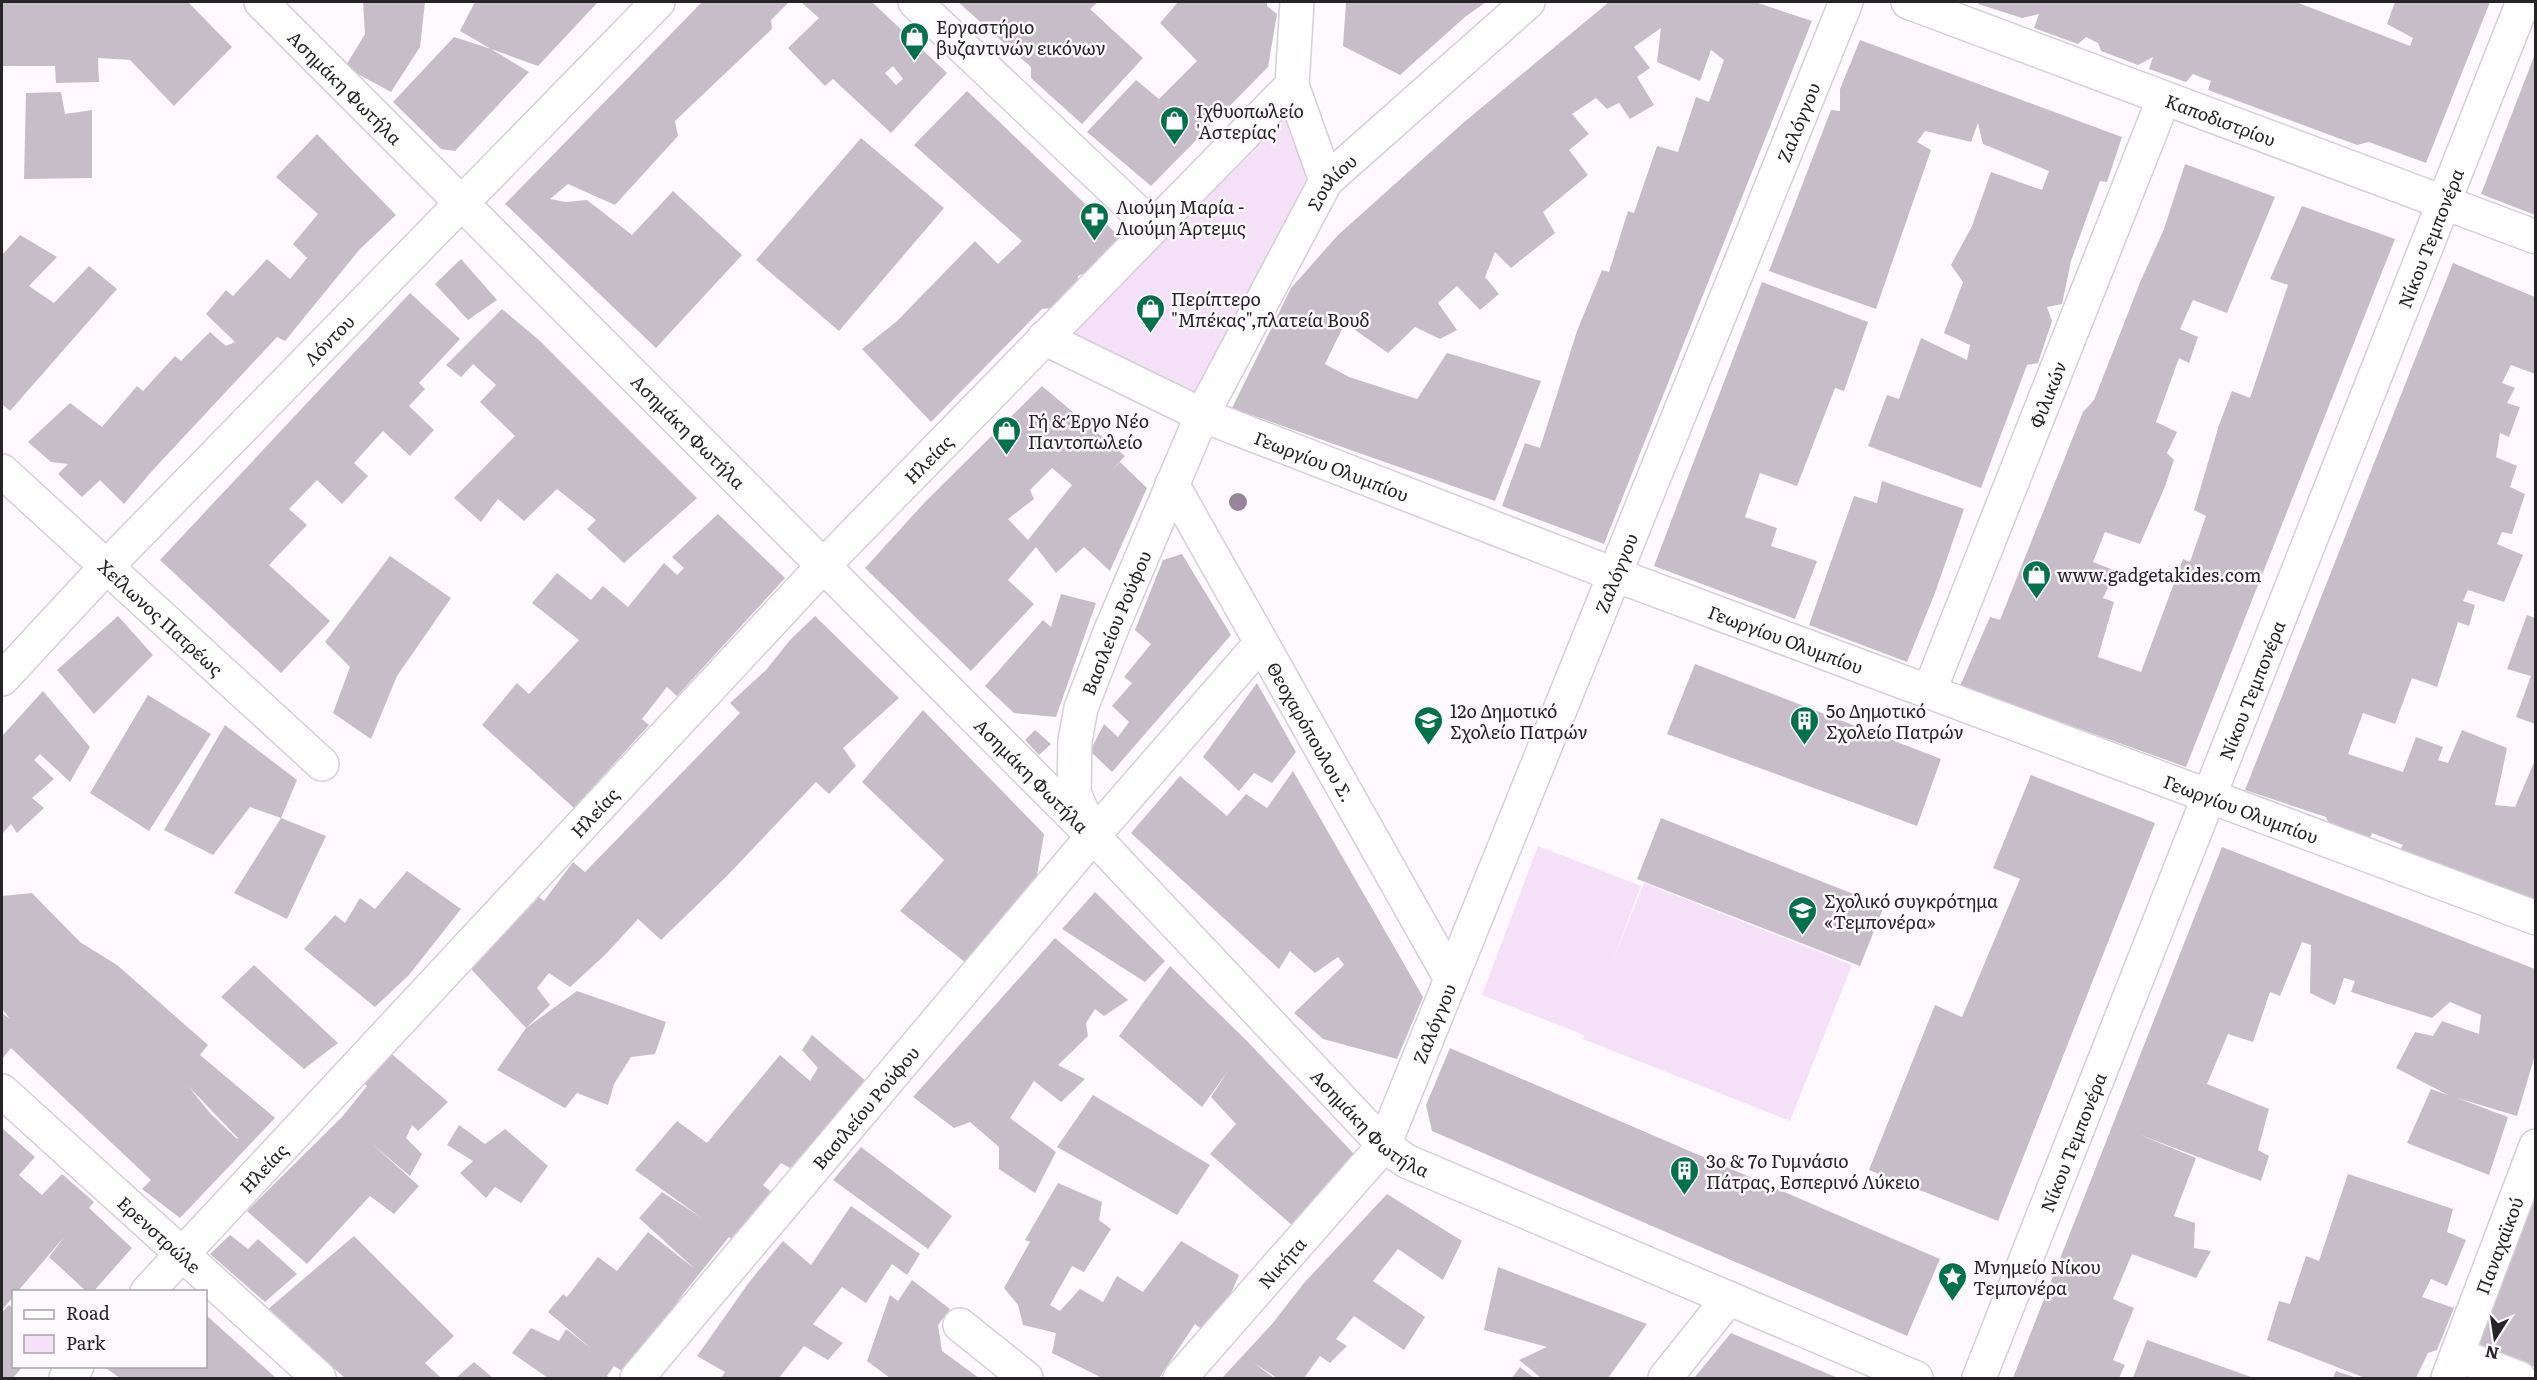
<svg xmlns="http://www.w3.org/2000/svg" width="2537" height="1380" font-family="Literata,serif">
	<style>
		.green { fill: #f4e1f7 }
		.building { fill: #c7bdc9; fill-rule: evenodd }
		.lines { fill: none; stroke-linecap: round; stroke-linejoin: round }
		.minor-casing { stroke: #d7cdd8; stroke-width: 36 }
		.minor { stroke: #fff; stroke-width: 33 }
		.tree { fill: #97859a }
		.labels { text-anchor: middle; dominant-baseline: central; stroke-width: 5; stroke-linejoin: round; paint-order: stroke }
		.poi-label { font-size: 18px; fill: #272428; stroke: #fdf9fe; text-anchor: start }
		.street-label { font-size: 18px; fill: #272428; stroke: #fdf9fe }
	</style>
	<rect width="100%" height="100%" fill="#fdf9fe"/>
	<path class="green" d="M1292 85 1326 181 1202 415 1044 338Z
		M1538 846 1641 886 1612 962 1644 883 1852 965 1790 1121 1583 1039 1584 1035 1482 995Z"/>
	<path class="building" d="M2 2H188L232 47 174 106 130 60 98 58 99 82 56 83 55 66H2Z
		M363 2H425L420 47 391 92 345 67 365 34Z
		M475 2H598L538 66 491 49 460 31Z
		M702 2H789L771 20 772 29 675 121 678 136 615 205 568 184 550 199 566 202 587 200 632 235 673 191 742 255 656 348 505 204Z
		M801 2H872L947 73 891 133 833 79 825 86 788 48 819 18ZM893 66 903 79 896 85 885 73Z
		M958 2H1098L1090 9 1143 58 1082 124 1031 78V67Z
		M1178 2H1267V6L1277 14 1268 67 1151 186 1087 132 1136 80 1159 99 1197 61 1160 23Z
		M1346 2H1486L1465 17 1400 75 1343 46Z
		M1609 2H1755L1812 21 1604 544 1502 506 1525 443 1540 448 1577 331 1602 270 1609 272 1628 211 1634 213 1657 146 1678 152 1696 97 1709 102 1724 60 1711 50 1700 81 1657 62 1661 28 1634 47 1650 68 1637 77 1654 105 1630 119 1619 103 1607 109 1596 98 1572 114 1589 134 1569 150 1588 175 1543 212 1555 233 1511 268 1495 252 1485 277 1499 294 1480 310 1457 286 1438 303 1457 330 1440 339 1415 327 1388 353 1345 323 1325 364 1349 377 1417 399 1447 353 1541 381 1495 501 1232 408 1291 288 1338 235 1463 123Z
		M1979 2H2296L2410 46 2413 38 2387 24 2395 2H2490L2426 163 2369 142 2357 145 2208 90 2211 81 2193 74 2186 82 2149 69 2153 57 2138 65 2101 51 2098 43 2086 37 2078 44 2034 28 2039 14 2022 18 1978 4Z
		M454 37 491 49 529 72 455 151 441 149 393 102Z
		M1860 40 2122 137 2107 182 2100 181 2090 208 2071 261 2062 304 2047 307 2052 321 2038 363 2027 365 1981 488 1868 446 1887 395 1899 399 1921 338 1967 360 1970 345 1944 333 1963 282 1951 265 1972 226 1991 172 2042 190 2049 171 1983 144 1978 123 1971 142 1925 131 1917 142 1931 150 1876 309 1769 271 1831 110 1840 111V89Z
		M2535 54V215L2481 194Z
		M967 91 1123 240 1088 271 1078 276 1077 289 1063 307 1042 309 931 422 862 349 896 322 975 241 998 264 1022 241 914 145Z
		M61 92 65 114 92 110V178L24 179 26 93Z
		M317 134 396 215 360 249 285 341 277 337 152 471 124 504 100 480 82 497 58 474 68 464 51 462 28 442 70 403 102 427 137 386 143 391 175 356 181 361 210 332 226 346 235 342 206 314 226 290 233 296 267 259 290 279 307 258 293 244 318 214 276 177Z
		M861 138 944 208 839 331 756 260Z
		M2185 164 2275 197 2227 313 2193 300 2180 329 2198 337 2189 363 2179 358 2156 422 2177 432 2167 453 2174 460 2164 489 2140 544 2105 532 2093 562 2116 571 2103 598 2114 602 2098 657 2141 672 2183 559 2190 562 2206 516 2194 510 2219 425 2232 391 2250 398 2288 285 2270 279 2302 206 2395 239 2186 767 1960 686 1990 617 2000 620 2083 412 2094 400 2141 280 2164 229Z
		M20 235 57 257 29 286 54 303 89 266 117 289 10 411 2 404V255Z
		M461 259 497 300 468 320 435 284Z
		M2453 263 2535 297V374L2511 365 2502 383 2515 388 2507 403 2520 407 2509 437 2500 433 2496 457 2517 466 2510 487 2525 494 2512 534 2502 532 2497 544 2523 555 2504 602 2468 590 2463 601 2475 605 2469 626 2458 622 2437 687 2412 678 2395 724 2363 713 2348 754 2403 772 2416 737 2443 747 2438 760 2448 763 2462 730 2507 748 2495 805 2515 807 2535 760V903L2400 850 2403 845 2372 833 2369 840 2330 826 2326 817 2245 790Z
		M1762 282 1868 322 1844 391 1835 388 1797 486 1760 473 1745 517 1777 528 1771 546 1817 561 1795 619 1654 566Z
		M410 293 460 339 419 383 425 389 409 406 434 430 410 456 383 431 354 463 368 476 342 504 317 480 289 509 307 525 269 565 330 621 281 673 160 560Z
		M502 309 540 341 697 498 624 563 587 529 596 520 557 489 524 521 498 499 481 522 454 498 515 436 480 402 496 385 473 364 461 377 446 365Z
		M1042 386 1125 456 1113 469 1120 462 1147 488 1110 571 1084 547 1056 573 1036 547 1008 580 1034 604 971 671 865 568 925 502ZM1052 468 1072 485 1028 540 1008 519 1034 499 1030 490Z
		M1882 481 1964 509 1935 593 1907 662 1809 625 1854 496 1877 503Z
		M718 514 785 578 677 696 667 687 642 719 649 725 574 808 482 725 517 683 529 694 579 640 532 603 557 573 591 600 603 586 628 607 664 563 677 575 684 568 672 557Z
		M1182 554 1231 635 1112 772 1090 751 1104 724 1118 737 1129 722 1112 706 1132 683 1124 677 1151 644 1135 630 1163 560Z
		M390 556 451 598 397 676 371 739 333 713 350 667 325 642Z
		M1061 594 1096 603 1056 717 1014 713 985 686 1043 620 1051 627Z
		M2527 615 2535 618V724L2516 717 2531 676 2507 669Z
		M118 616 153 655 94 714 57 670Z
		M815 616 899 698 843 748 856 766 829 794 816 782 727 876 661 940 638 919 605 955 570 987 549 973 537 988 550 1005 526 1028 470 968 539 897 544 901 573 862 585 872 740 713 730 703 766 670 790 640Z
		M1695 664 1941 759 1917 826 1667 734Z
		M1257 683 1296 752 1272 783 1254 773 1239 791 1203 757Z
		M43 691 90 747 70 782 40 754 34 760 54 779 32 798 44 808 17 833 11 824 2 834V736Z
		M148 695 211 734 149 831 90 793Z
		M923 710 1044 834 1034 893 970 966 900 911 944 860 862 782Z
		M225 725 297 780 281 818 250 807 213 855 164 830Z
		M1035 730 1051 744 1039 755 1025 740Z
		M1293 771 1423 997 1397 1059 1323 1039 1294 1013 1344 965 1338 957 1315 973 1290 951 1279 969 1131 833 1180 776 1227 816 1246 794 1267 808Z
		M2031 775 2155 823 1998 1221 1869 1170 1935 1005 1962 1017 2020 879 1993 868Z
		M281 818 326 836 287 919 234 893Z
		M1661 818 1884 906 1860 966 1637 879Z
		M2222 847 2535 969V1055L2517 1116 2457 1098 2508 1117 2489 1175 2407 1143 2431 1089 2448 1095 2396 1068 2415 1032 2433 1036 2442 1021 2479 1034 2481 1015 2450 1002 2432 1018 2351 992 2355 981 2344 978 2335 1005 2310 993 2311 945 2302 942 2280 996 2270 992 2253 1042 2228 1034 2207 1084 2269 1109 2258 1150 2269 1156 2261 1181 2138 1134 2196 1158 2174 1216 2195 1223 2194 1248 2211 1251 2196 1278 2132 1254 2113 1299 2134 1308 2113 1360 2125 1365 2119 1378H2013Z
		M407 871 461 909 409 975 375 1007 304 949 335 915 345 923 360 898 375 909Z
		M1095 892 1165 961 1145 982 1062 929Z
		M32 893 80 942 117 965 208 1045 200 1055 275 1118 180 1218 142 1189 151 1180 11 1048 2 1059V1013L10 1019 2 1009V896ZM188 1086 238 1138 237 1139 210 1113Z
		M1055 938 1128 1000 1104 1016 1095 1009 1086 1023 1088 1036 1058 1065 1085 1079 1061 1102 1034 1081 1010 1118 1056 1152 1035 1193 999 1169V1147L970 1122 954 1128 913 1097Z
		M254 965 338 1043 304 1069 221 997Z
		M1170 966 1247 1041 1355 1155 1292 1225 1210 1154 1236 1124 1211 1097 1228 1071 1202 1107 1119 1036Z
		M577 991 666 1022 655 1054 631 1057 614 1084 608 1105 577 1093 565 1108 497 1070 526 1028Z
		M812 1035 867 1082 790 1168 781 1163 763 1185 774 1194 737 1244 729 1237 683 1294 627 1374 614 1366 607 1376 609 1378H548L512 1353 531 1328 559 1341 566 1329 592 1349 548 1312 563 1294 567 1297 598 1257 617 1271 648 1232 695 1269 639 1218 662 1192 702 1218 635 1170 677 1121 707 1143 780 1055 810 1081 818 1068 802 1050Z
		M1450 1048 1940 1259 1907 1336 1432 1131 1426 1105Z
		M387 1050 448 1102 418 1131 412 1125 406 1138 422 1154 410 1176 371 1143 419 1186 394 1214 370 1196 307 1264 247 1211 342 1117 367 1086 360 1080Z
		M1093 1095 1210 1165 1177 1215 1057 1147Z
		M459 1125 485 1144 505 1129 548 1166 521 1203 495 1187 486 1198 460 1173 473 1161 447 1145Z
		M2 1128 35 1157 19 1175 42 1195 62 1174 94 1202 89 1208 132 1248 93 1292H87L49 1257 65 1236 17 1292H14V1296L2 1310Z
		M861 1147 952 1216 928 1249 833 1180Z
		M2348 1174 2453 1209 2447 1232 2466 1240 2447 1286 2431 1279 2422 1297 2454 1308 2437 1350 2428 1353 2416 1378H2365L2267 1340 2279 1301 2290 1304 2306 1256 2319 1261Z
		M1058 1183 1102 1202 1099 1220 1111 1229 1084 1272 1072 1266 1050 1305 1060 1311 1080 1289 1103 1302 1117 1276 1143 1292 1181 1241 1239 1275 1228 1300 1203 1330 1195 1324 1159 1378H1102L1052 1353 1056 1333 1023 1325 1018 1305 1004 1288 1030 1242 1025 1240Z
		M1387 1194 1462 1241 1443 1280 1398 1249 1373 1281 1425 1317 1404 1350 1354 1316 1336 1339 1347 1346 1330 1363 1320 1356 1304 1378H1277L1254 1363 1274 1378H1222L1272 1324 1304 1283Z
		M2535 1200V1367L2478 1346 2515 1244Z
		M851 1206 920 1254 907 1275 892 1264 866 1303 842 1287 813 1324 843 1343 828 1360 804 1346 779 1378H721L725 1372 697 1356 750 1281 783 1241 811 1265Z
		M230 1235 248 1249 258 1239 297 1274 265 1302 210 1254Z
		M354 1236 454 1336 425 1363 441 1378H345L267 1310Z
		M1498 1267 1647 1324 1608 1378H1541L1519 1360 1547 1347 1484 1330Z
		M912 1280 950 1309 938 1325 942 1351 979 1378H890L867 1361 890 1295 898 1301Z
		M9 1305 14 1309V1366H23L13 1378H2V1312Z
		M206 1315 276 1378H120L103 1366H206Z
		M1731 1333 1838 1378H1694Z
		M2147 1340 2254 1378H2133Z
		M474 1362 493 1378H456Z
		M1520 1367 1534 1378H1512Z
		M2336 1371 2357 1378H2333Z"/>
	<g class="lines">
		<defs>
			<g id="minor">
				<path id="s1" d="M261 2 1093 836 1384 1145 1406 1161 1916 1378"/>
				<path d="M915 2 1152 226"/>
				<path d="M1297 2 1292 85 1326 181"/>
				<path id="s2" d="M1908 2 2536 237"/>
				<path id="s3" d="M1044 338 1202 415 1613 574 2536 918"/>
				<path id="s4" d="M2 471 322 764"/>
				<path id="s5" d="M1172 484 1451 979"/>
				<path id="s6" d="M2 679 106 567 658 2"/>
				<path id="s7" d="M1929 692 2164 98"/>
				<path d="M1093 836 1261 643"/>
				<path id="s8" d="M2 1091 319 1378"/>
				<path id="s9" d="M147 1292 824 565 1292 85"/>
				<path d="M960 1325 1026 1378"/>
				<path d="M2457 1355 2519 1378"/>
				<path d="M66 1378 77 1366"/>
				<path id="s10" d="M637 1378 1093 836 1074 793 1075 741 1081 708 1111 630 1202 415 1326 181 1528 2"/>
				<path id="s11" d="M1180 1378 1384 1145 1846 2"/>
				<path d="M1665 1378 1729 1298"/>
				<path id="s12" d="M1979 1378 2523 2"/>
				<path id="s13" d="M2448 1378 2536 1146"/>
			</g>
		</defs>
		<use href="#minor" class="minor-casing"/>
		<use href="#minor" class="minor"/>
	</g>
	<circle class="tree" cx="1238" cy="502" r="9"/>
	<defs>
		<symbol id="shop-pin" viewBox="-11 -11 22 30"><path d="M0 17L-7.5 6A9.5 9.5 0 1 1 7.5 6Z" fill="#03714a" stroke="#fdf9fe"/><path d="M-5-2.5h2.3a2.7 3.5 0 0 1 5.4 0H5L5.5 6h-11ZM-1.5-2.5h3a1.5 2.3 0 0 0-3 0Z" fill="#fff"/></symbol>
		<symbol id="pharmacy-pin" viewBox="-11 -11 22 30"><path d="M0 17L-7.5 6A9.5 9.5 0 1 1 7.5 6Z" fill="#03714a" stroke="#fdf9fe"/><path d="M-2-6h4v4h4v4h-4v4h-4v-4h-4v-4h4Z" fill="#fff"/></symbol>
		<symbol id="school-pin" viewBox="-11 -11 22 30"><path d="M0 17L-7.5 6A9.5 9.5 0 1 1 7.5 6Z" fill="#03714a" stroke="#fdf9fe"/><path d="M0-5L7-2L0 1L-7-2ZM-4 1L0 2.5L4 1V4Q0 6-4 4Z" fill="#fff"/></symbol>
		<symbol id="building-pin" viewBox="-11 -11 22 30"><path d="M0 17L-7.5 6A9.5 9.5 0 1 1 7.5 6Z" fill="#03714a" stroke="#fdf9fe"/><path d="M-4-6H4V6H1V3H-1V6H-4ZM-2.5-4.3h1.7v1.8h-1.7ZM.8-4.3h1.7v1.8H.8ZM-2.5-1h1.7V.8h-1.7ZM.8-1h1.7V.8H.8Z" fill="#fff"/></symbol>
		<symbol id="sight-pin" viewBox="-11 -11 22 30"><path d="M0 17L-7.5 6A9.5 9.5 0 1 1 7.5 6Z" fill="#03714a" stroke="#fdf9fe"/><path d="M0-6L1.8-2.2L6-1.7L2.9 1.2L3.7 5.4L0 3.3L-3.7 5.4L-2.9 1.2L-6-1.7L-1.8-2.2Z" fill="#fff"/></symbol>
	</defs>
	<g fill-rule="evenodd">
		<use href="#shop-pin" x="898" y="20" width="33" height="45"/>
		<use href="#shop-pin" x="1158" y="104" width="33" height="45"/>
		<use href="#pharmacy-pin" x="1078" y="200" width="33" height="45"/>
		<use href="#shop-pin" x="1134" y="292" width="33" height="45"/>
		<use href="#shop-pin" x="990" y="414" width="33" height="45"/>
		<use href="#shop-pin" x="2020" y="558" width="33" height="45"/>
		<use href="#school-pin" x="1412" y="704" width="33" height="45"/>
		<use href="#building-pin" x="1788" y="704" width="33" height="45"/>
		<use href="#school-pin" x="1786" y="894" width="33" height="45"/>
		<use href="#building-pin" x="1668" y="1154" width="33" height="45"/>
		<use href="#sight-pin" x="1936" y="1260" width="33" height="45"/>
	</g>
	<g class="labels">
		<g class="poi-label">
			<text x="936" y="26">Εργαστήριο<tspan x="936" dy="21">βυζαντινών εικόνων</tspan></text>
			<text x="1196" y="110">Ιχθυοπωλείο<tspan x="1196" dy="21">'Αστερίας'</tspan></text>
			<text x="1116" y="206">Λιούμη Μαρία -<tspan x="1116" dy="21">Λιούμη Άρτεμις</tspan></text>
			<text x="1171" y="298">Περίπτερο<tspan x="1171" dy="21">"Μπέκας",πλατεία Βουδ</tspan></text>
			<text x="1028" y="420">Γή &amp; Έργο Νέο<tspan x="1028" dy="21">Παντοπωλείο</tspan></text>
			<text x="2057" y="574">www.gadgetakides.com</text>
			<text x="1450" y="710">12ο Δημοτικό<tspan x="1450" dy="21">Σχολείο Πατρών</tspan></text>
			<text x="1826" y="710">5ο Δημοτικό<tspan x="1826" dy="21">Σχολείο Πατρών</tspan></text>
			<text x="1824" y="900">Σχολικό συγκρότημα<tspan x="1824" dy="21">«Τεμπονέρα»</tspan></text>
			<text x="1706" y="1160">3ο &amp; 7ο Γυμνάσιο<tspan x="1706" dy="21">Πάτρας, Εσπερινό Λύκειο</tspan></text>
			<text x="1973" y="1266">Μνημείο Νίκου<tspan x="1973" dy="21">Τεμπονέρα</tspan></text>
		</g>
		<g class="street-label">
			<text stroke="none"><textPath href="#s1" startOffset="120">Ασημάκη Φωτήλα</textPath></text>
			<text stroke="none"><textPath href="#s2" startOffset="334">Καποδιστρίου</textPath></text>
			<text stroke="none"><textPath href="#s11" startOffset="1413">Ζαλόγγου</textPath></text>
			<text stroke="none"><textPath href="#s10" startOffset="1425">Σουλίου</textPath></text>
			<text stroke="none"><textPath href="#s12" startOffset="1226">Νίκου Τεμπονέρα</textPath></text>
			<text stroke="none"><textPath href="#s6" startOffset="471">Λόντου</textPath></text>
			<text stroke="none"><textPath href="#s7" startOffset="320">Φιλικών</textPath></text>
			<text stroke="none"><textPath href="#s1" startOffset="606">Ασημάκη Φωτήλα</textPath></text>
			<text stroke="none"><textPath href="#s9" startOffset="1142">Ηλείας</textPath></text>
			<text stroke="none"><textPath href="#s3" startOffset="315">Γεωργίου Ολυμπίου</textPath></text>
			<text stroke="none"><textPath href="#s11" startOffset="927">Ζαλόγγου</textPath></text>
			<text stroke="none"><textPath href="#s4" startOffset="216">Χείλωνος Πατρέως</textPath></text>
			<text stroke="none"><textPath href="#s10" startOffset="933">Βασιλείου Ρούφου</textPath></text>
			<text stroke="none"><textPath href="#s3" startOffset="801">Γεωργίου Ολυμπίου</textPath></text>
			<text stroke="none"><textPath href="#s12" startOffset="740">Νίκου Τεμπονέρα</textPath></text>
			<text stroke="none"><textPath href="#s5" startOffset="284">Θεοχαρόπουλου Σ.</textPath></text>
			<text stroke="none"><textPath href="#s1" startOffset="1092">Ασημάκη Φωτήλα</textPath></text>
			<text stroke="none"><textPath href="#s3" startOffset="1287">Γεωργίου Ολυμπίου</textPath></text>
			<text stroke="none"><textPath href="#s9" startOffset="656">Ηλείας</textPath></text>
			<text stroke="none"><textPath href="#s11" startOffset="441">Ζαλόγγου</textPath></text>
			<text stroke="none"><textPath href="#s10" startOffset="354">Βασιλείου Ρούφου</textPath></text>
			<text stroke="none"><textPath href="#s1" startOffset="1578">Ασημάκη Φωτήλα</textPath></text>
			<text stroke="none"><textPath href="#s12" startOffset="254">Νίκου Τεμπονέρα</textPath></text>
			<text stroke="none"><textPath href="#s9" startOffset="170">Ηλείας</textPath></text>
			<text stroke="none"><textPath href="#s8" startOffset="213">Ερενστρώλε</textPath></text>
			<text stroke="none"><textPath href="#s13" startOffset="142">Παναχαϊκού</textPath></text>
			<text stroke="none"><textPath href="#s11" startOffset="154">Νικήτα</textPath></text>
		</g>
	</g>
	<rect width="2537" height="1380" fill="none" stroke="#272428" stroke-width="6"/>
	<rect x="12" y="1290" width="195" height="78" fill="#fdf9fe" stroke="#a7a4a8" stroke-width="1.5"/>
	<rect x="24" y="1310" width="30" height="9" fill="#ffffff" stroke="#a7a4a8" stroke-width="1.5"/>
	<text x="66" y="1320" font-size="18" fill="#272428">Road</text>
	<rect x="24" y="1335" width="30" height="18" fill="#f4e1f7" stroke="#a7a4a8" stroke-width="1.5"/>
	<text x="66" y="1350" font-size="18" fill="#272428">Park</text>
	<g transform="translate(2495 1338) rotate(192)" stroke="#fdf9fe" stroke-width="4.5" paint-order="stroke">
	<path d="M0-4.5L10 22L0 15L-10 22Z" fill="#272428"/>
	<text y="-9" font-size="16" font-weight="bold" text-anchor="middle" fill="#272428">N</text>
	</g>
</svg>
